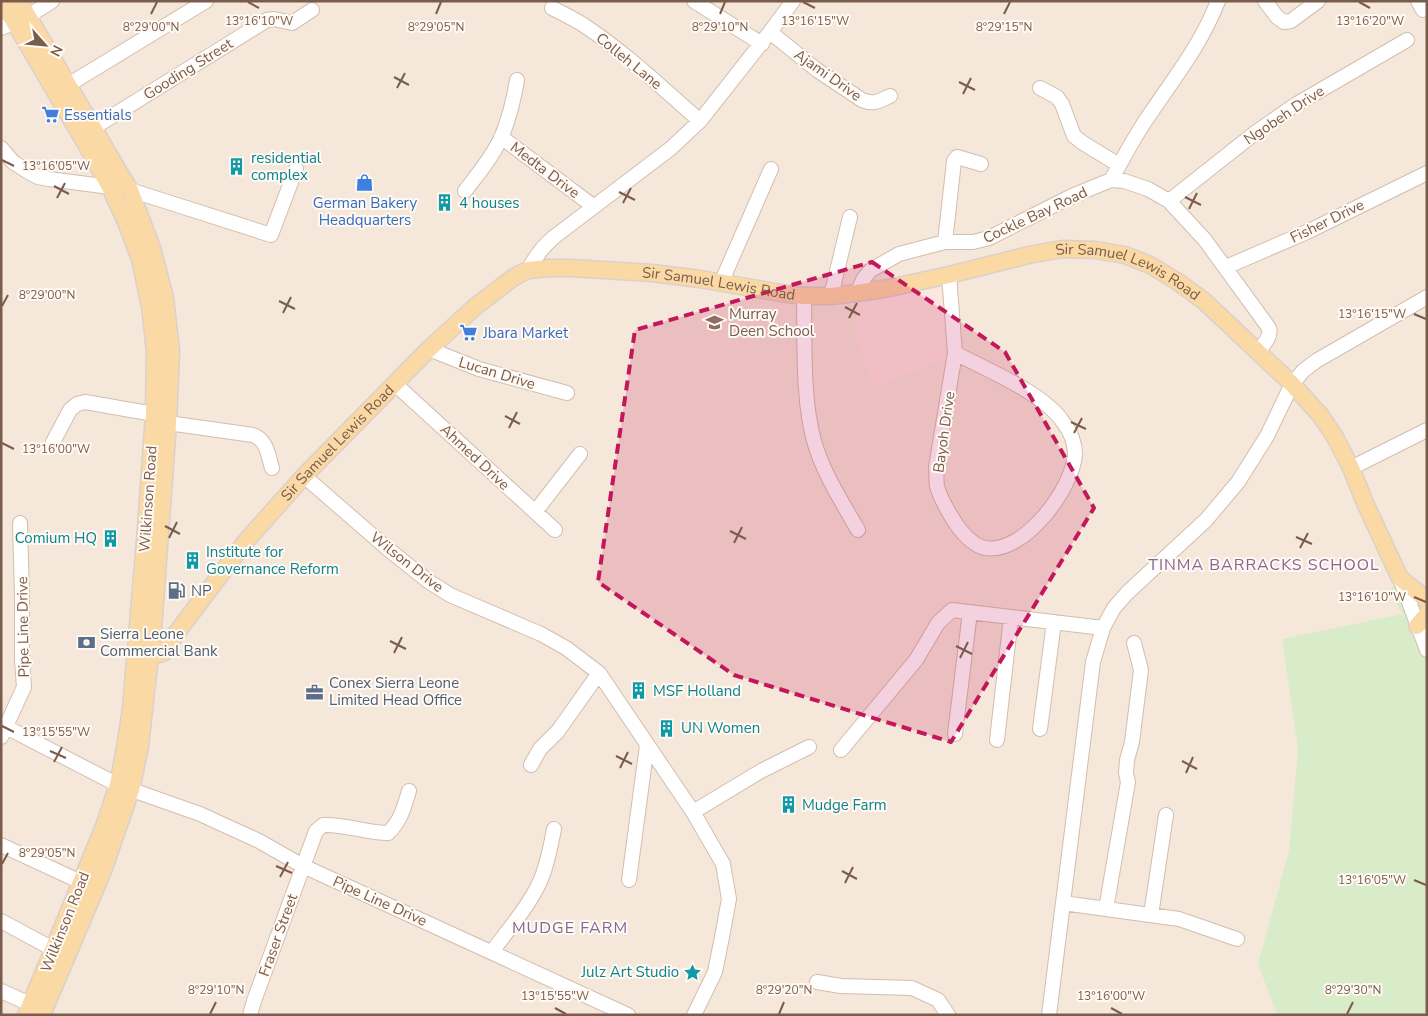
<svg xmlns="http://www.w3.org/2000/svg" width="1428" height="1016" font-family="'Nunito Sans',sans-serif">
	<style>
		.residential { fill: #f5e8da }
		.commercial { fill: #fde8e0 }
		.green { fill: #d8ecc9 }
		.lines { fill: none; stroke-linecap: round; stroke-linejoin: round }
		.minor-casing { stroke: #d1beb0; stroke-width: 16 }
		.major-casing { stroke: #dad1cd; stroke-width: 19 }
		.minor { stroke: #fff; stroke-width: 14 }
		.major { stroke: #fbd9a5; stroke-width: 16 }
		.marked { fill: #c2185b; fill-opacity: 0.2; stroke: #c2185b; stroke-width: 4; stroke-dasharray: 10 6; stroke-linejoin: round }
		.ticks { fill: none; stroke: #7a5c4d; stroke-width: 2 }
		.labels { text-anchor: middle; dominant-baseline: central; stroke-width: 4; stroke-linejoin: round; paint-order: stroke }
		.street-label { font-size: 15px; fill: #7a5c4d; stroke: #fffaf3 }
		.shop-label { font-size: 15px; fill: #366cbe; stroke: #fffaf3; text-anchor: start }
		.culture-label { font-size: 15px; fill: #0d838f; stroke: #fffaf3; text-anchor: start }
		.education-label { font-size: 15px; fill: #785e54; stroke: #fffaf3; text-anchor: start }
		.service-label { font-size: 15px; fill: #4e5e75; stroke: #fffaf3; text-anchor: start }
		.neighbourhood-label { font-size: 16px; letter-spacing: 1px; fill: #846695; stroke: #fffaf3 }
		.ticks-label { font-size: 12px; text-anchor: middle; fill: #7a5c4d; stroke: #fffaf3; stroke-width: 4; stroke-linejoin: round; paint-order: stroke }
	</style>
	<rect width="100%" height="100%" fill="#fdf6ec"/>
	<path class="residential" d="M1 1H1427V1015H1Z"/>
	<path class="commercial" d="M941 288 947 324 945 360 874 386 856 339 857 303Z"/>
	<path class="green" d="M1394 583 1427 591V1015H1277L1258 964 1289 851 1298 749 1282 639 1403 614 1389 593Z"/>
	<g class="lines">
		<defs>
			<path id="minor" d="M694 1 762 44
				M1265 1 1277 17 1284 22 1291 21 1318 1
				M1418 1 1423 10
				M552 8C562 13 572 18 582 24 625 52 662 88 700 121
				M1 28 27 17 52 1
				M770 32 817 70 862 100C874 105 879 101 890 96
				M68 85 206 1
				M1040 88 1057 97 1062 104 1074 136 1083 143 1119 165
				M93 128 267 20 274 19 292 23 312 10
				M501 137 593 206
				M1 148 13 162 27 171 38 177 49 179 110 187
				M1111 180C1123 159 1134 137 1148 117 1174 78 1201 45 1218 1
				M130 190 271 235 296 169
				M465 191C478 174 493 156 502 136 509 118 514 99 517 80
				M1169 201 1255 133 1295 105 1407 40
				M945 242 954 161 957 157 981 164
				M1226 267 1307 232 1427 173
				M528 270C535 257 542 247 554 237L670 149 700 121 770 32 793 1
				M949 275 955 353 936 467C937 473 936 481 937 486 940 499 949 513 956 524 963 534 972 545 985 548 1024 555 1073 488 1075 454 1075 443 1070 431 1063 422 1044 393 987 370 955 353
				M721 283 771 169
				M857 293 864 278 871 270 899 254 945 242H973L989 238 1072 196 1111 180 1124 181 1148 189 1169 201 1205 240 1269 328C1272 337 1263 345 1258 351
				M804 296C805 341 802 397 814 441 823 473 842 502 858 530
				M831 296 850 217
				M429 349 479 369 567 393
				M395 384 555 530
				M168 423 253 435C267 440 268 455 272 468
				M53 442 70 410 77 404 85 402 154 414
				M1351 468 1427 430
				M304 476 388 549 428 581 450 595 541 634 566 648 599 673 693 812 723 864 729 899 722 937 715 972 694 1015
				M535 512 580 454
				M1400 578 1427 650
				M6 727 118 785 200 814 259 841 303 866 628 1015
				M1040 729 1054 622
				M955 734 970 612
				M1 737 24 687 22 660V597L20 523
				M997 740 1011 617
				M841 750 916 660 938 623 952 610 1103 628
				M531 765 540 749 558 731 599 673
				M693 812 761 771 809 747
				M1 845 81 882
				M629 880 647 745
				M1063 903 1179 919 1237 939
				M1106 909 1128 782 1126 773 1127 760 1132 742 1141 670 1134 643
				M1151 915 1166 815
				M1 921 53 949
				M492 952C509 928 533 902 543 874 548 860 551 845 554 829
				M817 982 841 986 912 988 938 1000 948 1015
				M1 991 30 1004
				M250 1015 254 1001 316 831 323 825C345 824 366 833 388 833 401 821 404 807 409 791
				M1049 1015 1093 662 1103 628 1114 608 1127 593 1206 520 1238 482 1267 436 1292 384 1303 371 1316 361 1427 297"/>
			<g id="major">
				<path d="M2 1 87 146 110 187 126 222 140 259 150 306 155 351 154 414 146 529 131 709 125 748 118 785 103 829 26 1015"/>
				<path d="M19 1 119 172 130 190 152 248 165 298 171 351 168 423 153 629 140 746 131 790 103 871 42 1015"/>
				<path d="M1417 626 1427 614"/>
				<path id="s1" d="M135 655 150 656 163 653 175 635 246 541 304 476 429 349 476 306 514 277 528 270 548 268H571L652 273 700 279 781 293 804 296H831L857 293 889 288 949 275 1033 254 1063 249 1095 250 1125 255 1150 265 1178 282 1204 301 1292 384 1321 416 1335 437 1351 468 1365 503 1400 578 1427 600"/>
			</g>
		</defs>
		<use href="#minor" class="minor-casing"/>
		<use href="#major" class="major-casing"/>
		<use href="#minor" class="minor"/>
		<use href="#major" class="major"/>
	</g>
	<path class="marked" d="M872 262 1005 352 1094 508 951 742 734 675 598 582 635 330Z"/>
	<path class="ticks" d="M248 2 259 8M803 2 815 8M1359 2 1370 8M151 14 157 2M436 14 441 2M720 14 725 2M1004 14 1010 2M394 77 409 85M959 82 975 90M397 88 405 73M963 94 971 78M2 160 14 166M54 186 69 194M619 192 635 200M1185 197 1201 205M57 198 65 183M623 203 631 188M1189 209 1197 193M279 301 295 309M2 306 8 295M845 307 860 315M283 313 291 297M1414 314 1426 319M849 318 857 303M505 416 520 424M1071 422 1086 429M509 428 517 412M1074 433 1082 418M2 443 14 449M165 526 180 534M730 531 746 539M1296 537 1312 544M169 538 177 522M734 543 742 527M1300 548 1308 533M1414 597 1426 602M390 641 406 649M956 646 972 654M394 653 402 637M960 658 968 642M2 726 14 732M50 751 66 758M616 756 632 764M1182 761 1197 769M54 762 62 747M620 768 628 752M1186 773 1193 757M2 864 8 853M276 866 292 873M842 871 857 879M280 877 288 862M1414 880 1426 885M845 883 853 867M555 1008 566 1014M1111 1008 1122 1014M210 1014 216 1002M779 1014 784 1002M1347 1014 1353 1002"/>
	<defs>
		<symbol id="supermarket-bare" viewBox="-9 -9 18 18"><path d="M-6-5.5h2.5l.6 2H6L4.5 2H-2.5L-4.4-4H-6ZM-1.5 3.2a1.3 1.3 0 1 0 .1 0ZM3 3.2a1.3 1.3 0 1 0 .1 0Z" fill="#3f7fe0" stroke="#fffaf3" stroke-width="2.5" paint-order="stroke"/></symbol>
		<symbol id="building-bare" viewBox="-9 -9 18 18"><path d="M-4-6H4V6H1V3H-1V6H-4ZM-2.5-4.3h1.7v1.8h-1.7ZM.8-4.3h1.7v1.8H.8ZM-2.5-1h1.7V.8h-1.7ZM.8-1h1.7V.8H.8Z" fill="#0f9aa8" stroke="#fffaf3" stroke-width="2.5" paint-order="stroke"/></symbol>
		<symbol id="shop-bare" viewBox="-9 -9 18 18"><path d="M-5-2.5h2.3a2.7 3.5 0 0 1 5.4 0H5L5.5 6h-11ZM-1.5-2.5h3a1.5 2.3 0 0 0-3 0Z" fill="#3f7fe0" stroke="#fffaf3" stroke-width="2.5" paint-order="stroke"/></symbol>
		<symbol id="school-bare" viewBox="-9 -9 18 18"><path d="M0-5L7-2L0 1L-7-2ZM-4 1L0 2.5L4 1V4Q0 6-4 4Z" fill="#8d6e63" stroke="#fffaf3" stroke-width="2.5" paint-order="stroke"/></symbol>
		<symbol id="fuel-bare" viewBox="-9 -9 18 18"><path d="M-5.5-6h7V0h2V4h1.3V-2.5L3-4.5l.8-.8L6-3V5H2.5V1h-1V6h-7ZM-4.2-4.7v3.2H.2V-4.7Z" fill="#5c6f8a" stroke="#fffaf3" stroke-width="2.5" paint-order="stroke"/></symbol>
		<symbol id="bank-bare" viewBox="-9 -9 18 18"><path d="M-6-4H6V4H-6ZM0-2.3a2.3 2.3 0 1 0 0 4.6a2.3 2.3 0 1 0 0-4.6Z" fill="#5c6f8a" stroke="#fffaf3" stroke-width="2.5" paint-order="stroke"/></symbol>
		<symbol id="office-bare" viewBox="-9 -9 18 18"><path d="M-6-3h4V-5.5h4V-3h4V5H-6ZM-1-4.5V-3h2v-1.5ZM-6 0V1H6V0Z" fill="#5c6f8a" stroke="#fffaf3" stroke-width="2.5" paint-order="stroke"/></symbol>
		<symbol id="sight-bare" viewBox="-9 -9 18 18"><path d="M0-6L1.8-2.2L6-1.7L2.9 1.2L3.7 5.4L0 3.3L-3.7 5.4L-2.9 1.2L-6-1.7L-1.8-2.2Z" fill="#0f9aa8" stroke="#fffaf3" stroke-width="2.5" paint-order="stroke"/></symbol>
	</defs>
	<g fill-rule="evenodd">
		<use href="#supermarket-bare" x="38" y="102" width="25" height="25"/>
		<use href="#building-bare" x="224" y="154" width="25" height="25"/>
		<use href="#shop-bare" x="352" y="170" width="25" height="25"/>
		<use href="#building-bare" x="432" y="190" width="25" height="25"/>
		<use href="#school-bare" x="702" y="310" width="25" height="25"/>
		<use href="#supermarket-bare" x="456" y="320" width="25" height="25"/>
		<use href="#building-bare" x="98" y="526" width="25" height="25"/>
		<use href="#building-bare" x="180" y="548" width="25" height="25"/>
		<use href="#fuel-bare" x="164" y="578" width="25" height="25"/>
		<use href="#bank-bare" x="74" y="630" width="25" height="25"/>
		<use href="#building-bare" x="626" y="678" width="25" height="25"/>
		<use href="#office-bare" x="302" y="680" width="25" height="25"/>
		<use href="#building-bare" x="654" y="716" width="25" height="25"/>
		<use href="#building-bare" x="776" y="792" width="25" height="25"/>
		<use href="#sight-bare" x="680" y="960" width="25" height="25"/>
	</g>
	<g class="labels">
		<g class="street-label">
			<text transform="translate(629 61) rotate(39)">Colleh Lane</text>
			<text transform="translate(188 69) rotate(-32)">Gooding Street</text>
			<text transform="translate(828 75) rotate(35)">Ajami Drive</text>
			<text transform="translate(1284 115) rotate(-34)">Ngobeh Drive</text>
			<text transform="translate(545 170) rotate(37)">Medta Drive</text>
			<text transform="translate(1035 215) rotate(-25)">Cockle Bay Road</text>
			<text transform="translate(1327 221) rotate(-26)">Fisher Drive</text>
			<text stroke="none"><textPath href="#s1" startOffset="1172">Sir Samuel Lewis Road</textPath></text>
			<text stroke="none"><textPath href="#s1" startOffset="752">Sir Samuel Lewis Road</textPath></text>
			<text transform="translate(497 373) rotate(17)">Lucan Drive</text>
			<text transform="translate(944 432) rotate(-82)">Bayoh Drive</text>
			<text stroke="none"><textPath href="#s1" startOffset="302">Sir Samuel Lewis Road</textPath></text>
			<text transform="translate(475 457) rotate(43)">Ahmed Drive</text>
			<text transform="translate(148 499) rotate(-86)">Wilkinson Road</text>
			<text transform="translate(407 562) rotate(38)">Wilson Drive</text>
			<text transform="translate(23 627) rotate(-91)">Pipe Line Drive</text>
			<text transform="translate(380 901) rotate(24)">Pipe Line Drive</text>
			<text transform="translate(65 922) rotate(-68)">Wilkinson Road</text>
			<text transform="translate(278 935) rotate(-70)">Fraser Street</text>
		</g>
		<g class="shop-label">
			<text x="64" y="115">Essentials</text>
			<text x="365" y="203" text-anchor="middle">German Bakery<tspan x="365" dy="17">Headquarters</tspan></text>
			<text x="483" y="333">Jbara Market</text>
		</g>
		<g class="culture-label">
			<text x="251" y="158">residential<tspan x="251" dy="17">complex</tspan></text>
			<text x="459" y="203">4 houses</text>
			<text x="97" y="538" text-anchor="end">Comium HQ</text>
			<text x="206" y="552">Institute for<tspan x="206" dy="17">Governance Reform</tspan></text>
			<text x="653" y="691">MSF Holland</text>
			<text x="681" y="728">UN Women</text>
			<text x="802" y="805">Mudge Farm</text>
			<text x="679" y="972" text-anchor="end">Julz Art Studio</text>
		</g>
		<g class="education-label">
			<text x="729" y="314">Murray<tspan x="729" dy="17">Deen School</tspan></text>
		</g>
		<g class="service-label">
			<text x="191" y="591">NP</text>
			<text x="100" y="634">Sierra Leone<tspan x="100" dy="17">Commercial Bank</tspan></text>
			<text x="329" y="683">Conex Sierra Leone<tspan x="329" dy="17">Limited Head Office</tspan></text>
		</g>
		<g class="neighbourhood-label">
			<text x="1264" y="565">TINMA BARRACKS SCHOOL</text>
			<text x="570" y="928">MUDGE FARM</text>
		</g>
	</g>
	<g class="ticks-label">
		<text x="1370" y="25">13°16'20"W</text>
		<text x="259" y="25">13°16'10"W</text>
		<text x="815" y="25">13°16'15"W</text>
		<text x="151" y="31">8°29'00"N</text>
		<text x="436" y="31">8°29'05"N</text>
		<text x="720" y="31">8°29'10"N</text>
		<text x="1004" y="31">8°29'15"N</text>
		<text x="56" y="170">13°16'05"W</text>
		<text x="47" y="299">8°29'00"N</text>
		<text x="1372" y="318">13°16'15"W</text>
		<text x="56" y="453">13°16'00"W</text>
		<text x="1372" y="601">13°16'10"W</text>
		<text x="56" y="736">13°15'55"W</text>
		<text x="47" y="857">8°29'05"N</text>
		<text x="1372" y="884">13°16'05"W</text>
		<text x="216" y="994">8°29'10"N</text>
		<text x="784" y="994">8°29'20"N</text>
		<text x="1353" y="994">8°29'30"N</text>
		<text x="555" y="1000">13°15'55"W</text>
		<text x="1111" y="1000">13°16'00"W</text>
	</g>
	<rect width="1428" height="1016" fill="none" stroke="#7a5c4d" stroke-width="5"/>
	<g transform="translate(45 45) rotate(117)" stroke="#fffaf3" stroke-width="4" paint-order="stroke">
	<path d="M0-4L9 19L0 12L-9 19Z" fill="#7a5c4d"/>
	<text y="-8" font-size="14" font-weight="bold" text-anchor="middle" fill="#7a5c4d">N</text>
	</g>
</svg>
